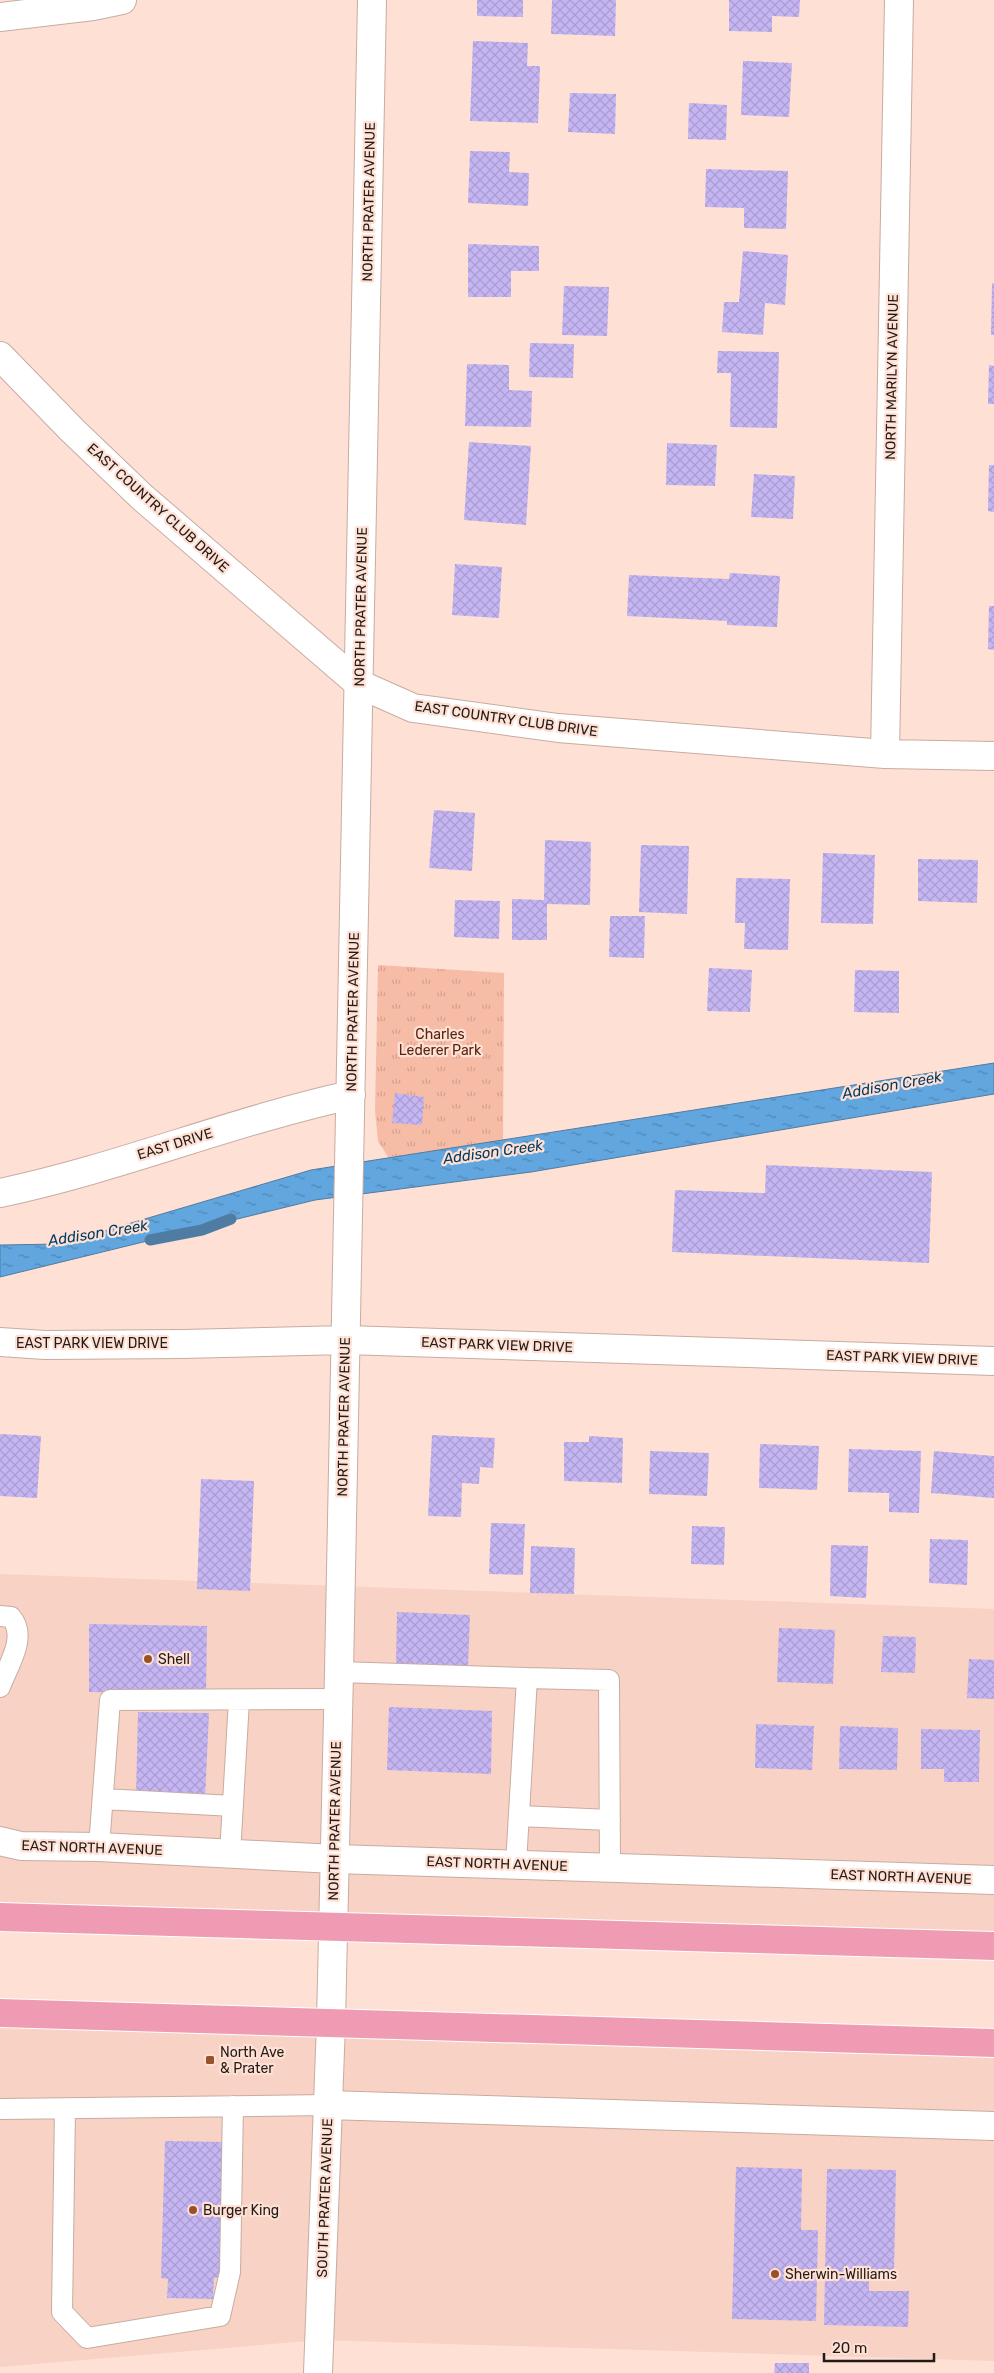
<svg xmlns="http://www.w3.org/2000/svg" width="994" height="2373" font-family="Rubik,sans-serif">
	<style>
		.built { fill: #f8d2c4 }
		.park { fill: url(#park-tufts) }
		.water { fill: url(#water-ripples); stroke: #4f7ca2 }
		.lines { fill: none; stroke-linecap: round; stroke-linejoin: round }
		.stream { stroke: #4f7ca2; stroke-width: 11 }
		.building { fill: url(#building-cross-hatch) }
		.lane-casing { stroke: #c8aca1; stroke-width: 22 }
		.street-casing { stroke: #c8aca1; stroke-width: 30 }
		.primary-casing { stroke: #fff; stroke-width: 30 }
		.lane { stroke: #fff; stroke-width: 20 }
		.street { stroke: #fff; stroke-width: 28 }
		.primary { stroke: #ef9bb3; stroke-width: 28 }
		.poi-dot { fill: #985129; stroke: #fee0d5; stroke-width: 2 }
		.labels { text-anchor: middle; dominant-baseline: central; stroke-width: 4.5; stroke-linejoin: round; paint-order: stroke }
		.street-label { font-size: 14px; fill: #241a16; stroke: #fee0d5 }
		.park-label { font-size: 14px; fill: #58240f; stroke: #fee0d5 }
		.poi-label { font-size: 14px; fill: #241a16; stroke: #fee0d5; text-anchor: start }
		.water-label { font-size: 15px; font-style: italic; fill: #013a5e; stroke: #fee0d5 }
	</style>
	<defs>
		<pattern id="park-tufts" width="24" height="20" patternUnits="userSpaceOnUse" patternTransform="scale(1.25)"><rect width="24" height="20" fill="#f7bca6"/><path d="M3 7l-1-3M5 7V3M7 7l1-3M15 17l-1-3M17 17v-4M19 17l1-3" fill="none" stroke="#d4a18e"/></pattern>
		<pattern id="water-ripples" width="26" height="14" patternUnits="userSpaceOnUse" patternTransform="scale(1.25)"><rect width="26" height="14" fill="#61a6de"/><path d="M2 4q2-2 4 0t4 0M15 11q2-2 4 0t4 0" fill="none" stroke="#5086b3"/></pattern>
		<pattern id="building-cross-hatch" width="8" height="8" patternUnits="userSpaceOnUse" patternTransform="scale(1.25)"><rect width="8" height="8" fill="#c5b6f3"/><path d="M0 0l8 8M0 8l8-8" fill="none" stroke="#a99cd0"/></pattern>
	</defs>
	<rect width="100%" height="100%" fill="#fee0d5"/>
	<path class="built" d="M0 1574 994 1609V1946L0 1917Z
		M0 2013 994 2043V2361L320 2340 0 2367Z"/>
	<path class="park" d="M378 965 504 973 503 1148 388 1157 378 1141 375 1111Z"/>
	<path class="water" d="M994 1063V1094L531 1172 315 1200 0 1277V1245L60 1244 311 1170Z"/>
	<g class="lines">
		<path class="stream" d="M150 1240 202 1230 231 1219"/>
	</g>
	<path class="building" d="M477 0H523V17L477 16Z
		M552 0H616L615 36 551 34Z
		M729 0H800L799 17 772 16V32L729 31Z
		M473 41 528 43 527 66H540L538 123 470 121Z
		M743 61 792 63 789 117 741 115Z
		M570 93 616 94 615 134 568 132Z
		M689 103 727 105 726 140 688 139Z
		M470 151 510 152 509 172 529 173 528 206 468 203Z
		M706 169 788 171 786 229 744 228V208L705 207Z
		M468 244 539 246V271H511V297H468Z
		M743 251 788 255 785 305 765 303 763 335 722 332 724 302H739Z
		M992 283 994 284V335H991Z
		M564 286 609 287 607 336 562 335Z
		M530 343 574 344 573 378 529 377Z
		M718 351 779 352 777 428 730 427 731 373H717Z
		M467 364 509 365V390L532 391 531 427 465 426Z
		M989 365 994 366V404H988Z
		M469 442 531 446 526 525 464 520Z
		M667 443 717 445 715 486 666 485Z
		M989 465H994V512L988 511Z
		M754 474 795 476 793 519 751 517Z
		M455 564 502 567 499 618 452 615Z
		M730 573 780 576 777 627 727 625V621L627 616 629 575 729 579Z
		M989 606H994V650L988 649Z
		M434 810 475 813 472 871 429 868Z
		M545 840 591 842 590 905 547 904V940H512V899L544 900Z
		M641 845 689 846 687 914 639 912Z
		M823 853 875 855 873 924 821 923Z
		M918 859 978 860 977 903 918 901Z
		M736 878 790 879 788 950 744 949 745 923H735Z
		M455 900 500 901 499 939 454 937Z
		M610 916H645L644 958 609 957Z
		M709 968 752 970 750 1012 707 1011Z
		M855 970 899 971V1013L854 1012Z
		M395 1093 424 1097 422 1125 392 1123Z
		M766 1165 932 1172 929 1263 672 1252 675 1190 765 1193Z
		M0 1434 41 1436 37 1498 0 1496Z
		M432 1435 495 1438 493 1468 480 1467 479 1484 462 1483 461 1517 428 1516Z
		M589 1436 623 1438 622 1483 564 1481V1442H589Z
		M760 1444 819 1446 817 1490 759 1488Z
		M849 1449 921 1451 919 1513 889 1512V1493L848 1492Z
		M650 1451 709 1453 707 1496 649 1494Z
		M934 1451 994 1456V1498L931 1493Z
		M201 1479 254 1481 250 1591 197 1589Z
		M491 1523 525 1524 523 1575 489 1574Z
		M692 1526 725 1527 724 1565 691 1564Z
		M930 1539 968 1540 967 1585 929 1583Z
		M831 1545 868 1546 866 1598 830 1596Z
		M531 1546 575 1548 574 1594 530 1593Z
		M397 1612 470 1615 468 1666 396 1664Z
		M89 1624 207 1626 206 1694 89 1692Z
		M779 1628 835 1630 833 1684 777 1682Z
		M883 1636 916 1637 915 1673 881 1672Z
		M969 1659 994 1660V1699L967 1698Z
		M389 1707 492 1711 491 1774 387 1770Z
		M138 1712 209 1713 205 1799 136 1796Z
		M756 1724 814 1726 812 1770 755 1768Z
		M840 1726 898 1728 897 1770 839 1769Z
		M921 1729 980 1730 979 1782H944V1769H921Z
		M165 2141 224 2142 221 2277 214 2278 213 2299 167 2298 168 2279 161 2278Z
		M736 2167 802 2169 801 2230H818L816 2321 732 2319Z
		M827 2169 896 2170 894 2272H869V2291H909L908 2327 824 2325Z
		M775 2363H809V2373H774Z"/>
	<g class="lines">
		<defs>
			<path id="lane" d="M0 1616 11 1617C28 1637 8 1665 0 1687
				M339 1672 527 1678
				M103 1799 233 1806
				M519 1816 610 1820
				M99 1847 110 1700 338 1699
				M230 1854 239 1700
				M516 1864 527 1678 609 1680 610 1868
				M0 2109 328 2105
				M65 2109 62 2312 87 2338 220 2316 230 2272 233 2106"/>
			<path id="street" d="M0 17 93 6 122 0
				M0 356 72 430 142 497 359 684 413 708 558 728 885 754 994 756
				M885 754 899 0
				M0 1193C119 1168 232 1121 351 1095
				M0 1342 45 1345 183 1344 346 1340 994 1361
				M0 1841 21 1846 99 1847 335 1859 994 1880
				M328 2105 994 2126
				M318 2373 331 2023 339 1672 372 0"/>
			<path id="primary" d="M0 1917 994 1946
				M0 2013 994 2043"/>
		</defs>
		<use href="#lane" class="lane-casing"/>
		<use href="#street" class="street-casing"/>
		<use href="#primary" class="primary-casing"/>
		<use href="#lane" class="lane"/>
		<use href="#street" class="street"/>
		<use href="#primary" class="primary"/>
	</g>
	<g class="poi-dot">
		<circle cx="148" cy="1659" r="5"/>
		<rect x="205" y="2055" width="10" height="10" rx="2.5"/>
		<circle cx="193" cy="2210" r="5"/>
		<circle cx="775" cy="2274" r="5"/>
	</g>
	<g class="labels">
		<g class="street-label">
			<text transform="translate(369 202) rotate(-89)">NORTH PRATER AVENUE</text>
			<text transform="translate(892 377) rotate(-89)">NORTH MARILYN AVENUE</text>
			<text transform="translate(158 508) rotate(42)">EAST COUNTRY CLUB DRIVE</text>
			<text transform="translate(361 607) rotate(-89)">NORTH PRATER AVENUE</text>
			<text transform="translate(506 719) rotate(8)">EAST COUNTRY CLUB DRIVE</text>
			<text transform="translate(353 1012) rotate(-89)">NORTH PRATER AVENUE</text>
			<text transform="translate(175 1144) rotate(-17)">EAST DRIVE</text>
			<text x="92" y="1343">EAST PARK VIEW DRIVE</text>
			<text transform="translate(497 1345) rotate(2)">EAST PARK VIEW DRIVE</text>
			<text transform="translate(902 1358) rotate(2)">EAST PARK VIEW DRIVE</text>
			<text transform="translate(344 1417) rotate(-89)">NORTH PRATER AVENUE</text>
			<text transform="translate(335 1821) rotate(-89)">NORTH PRATER AVENUE</text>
			<text transform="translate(92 1848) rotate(2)">EAST NORTH AVENUE</text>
			<text transform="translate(497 1864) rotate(2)">EAST NORTH AVENUE</text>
			<text transform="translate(901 1877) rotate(2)">EAST NORTH AVENUE</text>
			<text transform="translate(325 2198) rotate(-88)">SOUTH PRATER AVENUE</text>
		</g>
		<g class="park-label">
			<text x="440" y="1034">Charles<tspan x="440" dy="16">Lederer Park</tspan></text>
		</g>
		<g class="poi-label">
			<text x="158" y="1659">Shell</text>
			<text x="220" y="2052">North Ave<tspan x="220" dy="16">&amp; Prater</tspan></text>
			<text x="203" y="2210">Burger King</text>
			<text x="785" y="2274">Sherwin-Williams</text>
		</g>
		<g class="water-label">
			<text transform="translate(892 1085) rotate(-10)">Addison Creek</text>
			<text transform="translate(493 1152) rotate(-8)">Addison Creek</text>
			<text transform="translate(98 1233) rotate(-9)">Addison Creek</text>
		</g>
	</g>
	<path d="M824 2353v8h110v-8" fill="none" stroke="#241a16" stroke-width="2.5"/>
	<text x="832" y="2353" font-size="15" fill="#241a16" stroke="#fee0d5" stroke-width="4" paint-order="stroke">20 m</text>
</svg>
